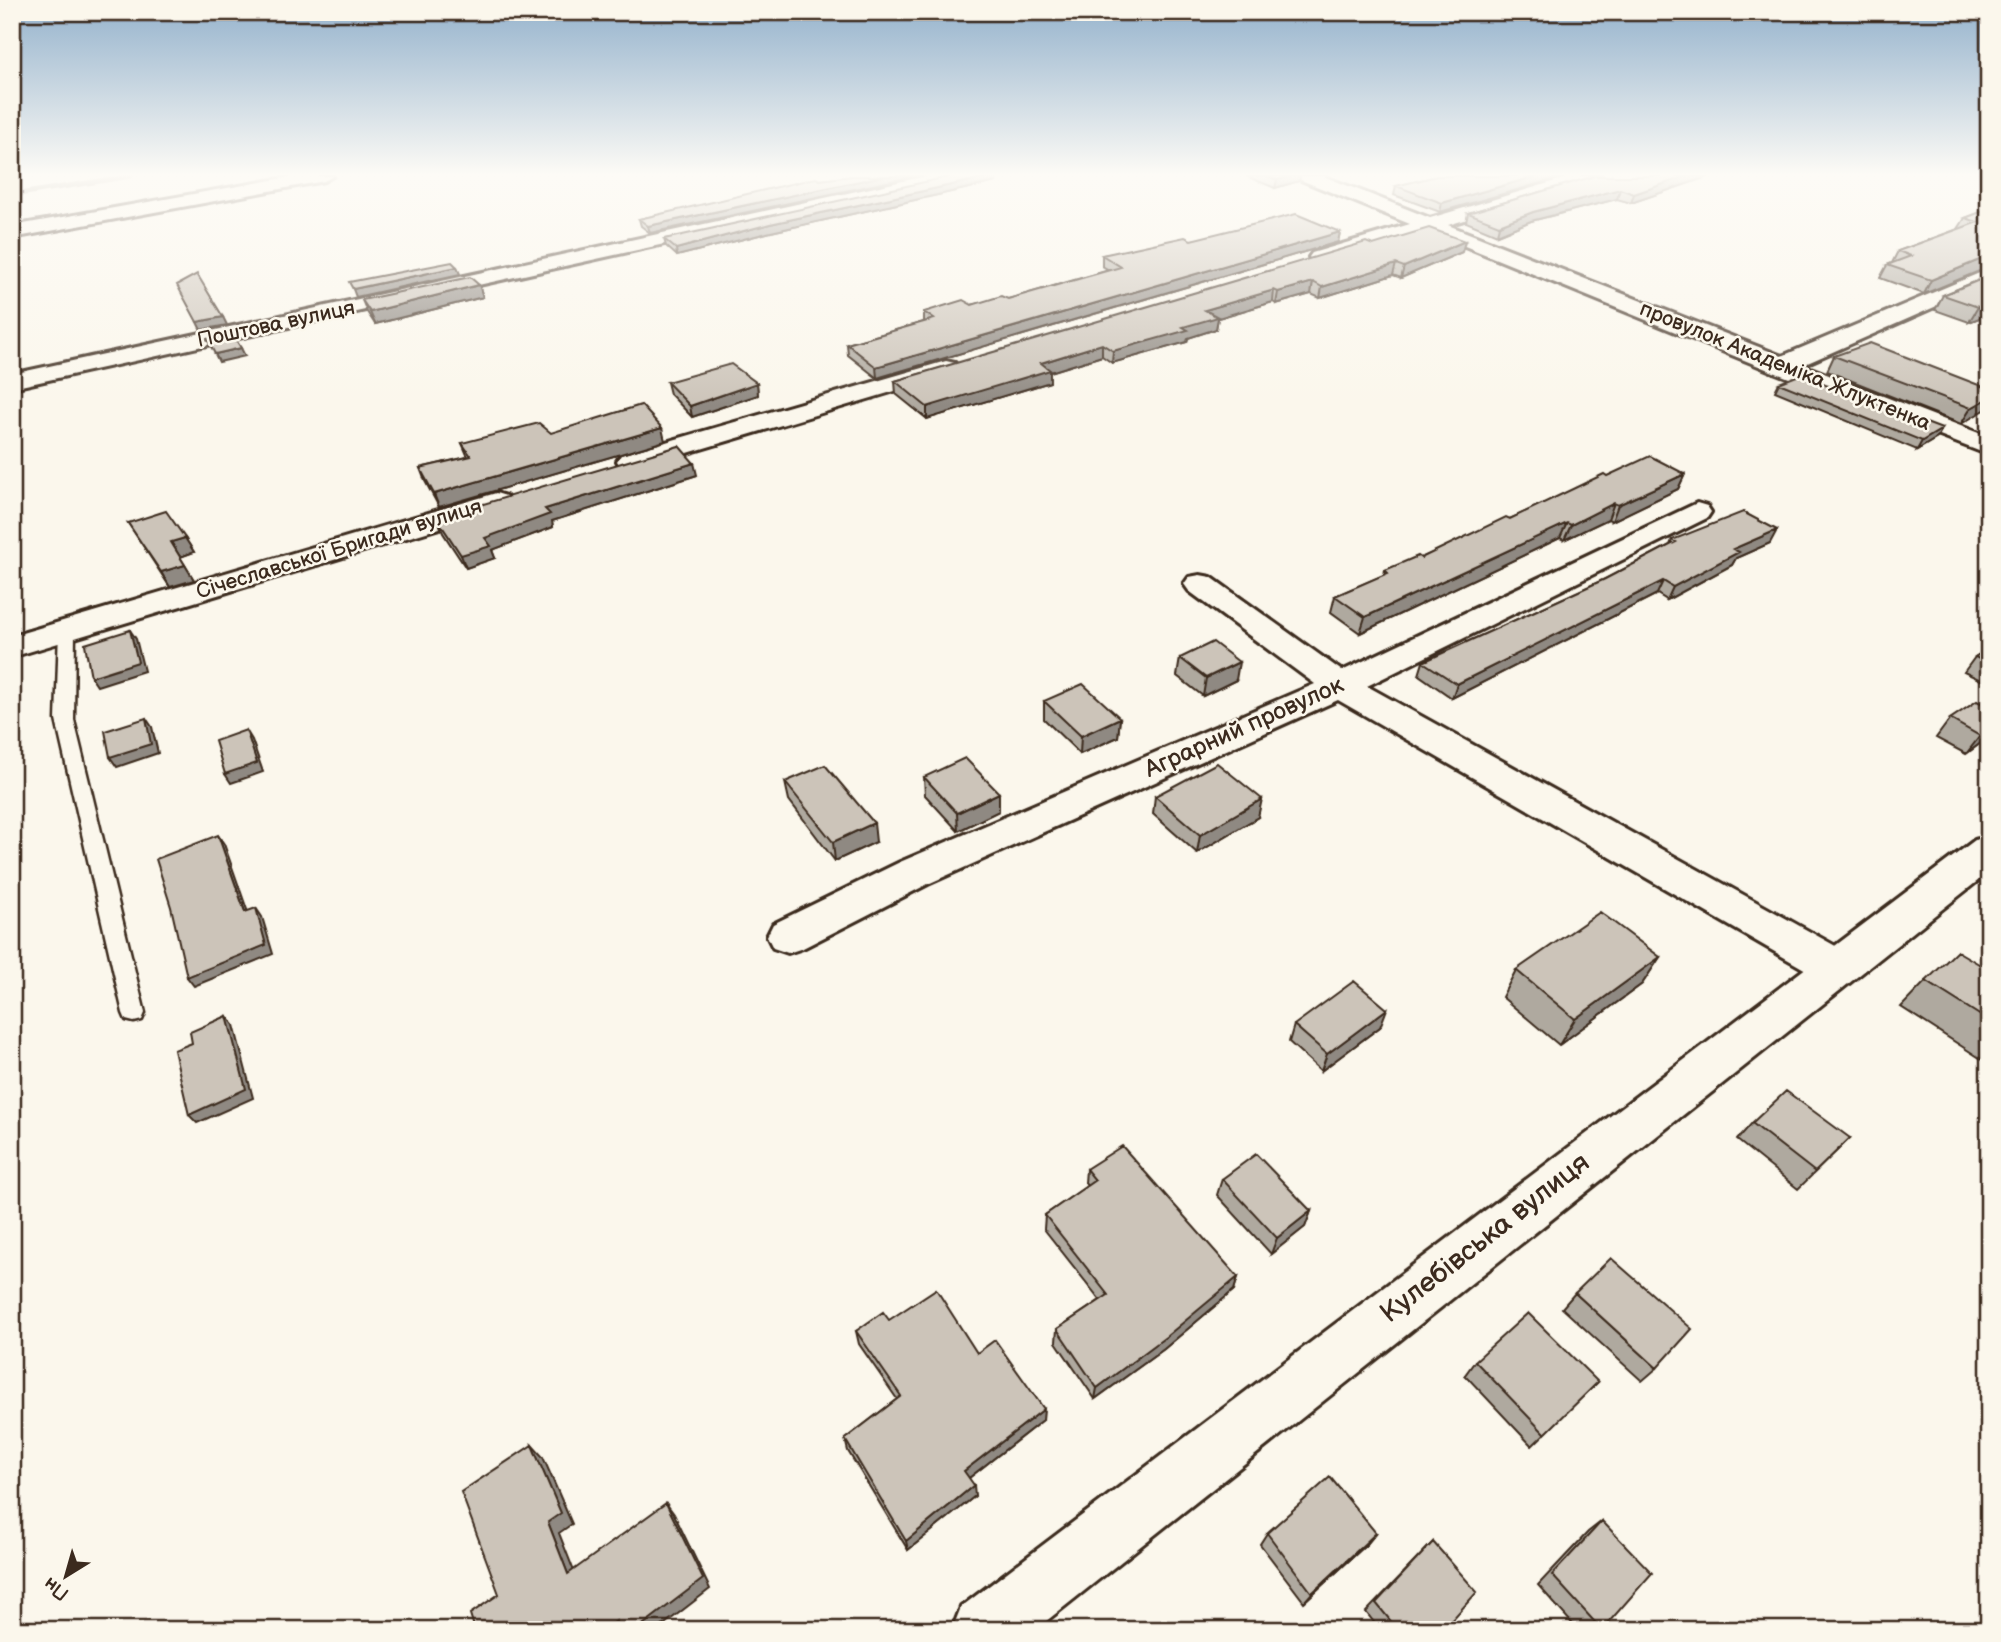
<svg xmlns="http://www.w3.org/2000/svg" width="2001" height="1642" font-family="'Balsamiq Sans',sans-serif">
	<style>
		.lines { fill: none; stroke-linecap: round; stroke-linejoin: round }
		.stream { stroke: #85796d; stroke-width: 5 }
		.lane-casing { stroke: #3b2a1e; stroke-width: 5 }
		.street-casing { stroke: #3b2a1e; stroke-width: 6 }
		.secondary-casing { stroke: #3b2a1e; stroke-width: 6 }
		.lane { fill: #fbf7ec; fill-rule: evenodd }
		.street { fill: #fbf7ec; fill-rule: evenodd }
		.secondary { fill: #fbf7ec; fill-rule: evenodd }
		.wall { fill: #afa99f; stroke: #3b2a1e; stroke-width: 2 }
		.shaded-wall { fill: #8f8982; stroke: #3b2a1e; stroke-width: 2 }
		.building { fill: #ccc4b9; stroke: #3b2a1e; stroke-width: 2 }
		.labels { text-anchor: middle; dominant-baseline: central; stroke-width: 5; stroke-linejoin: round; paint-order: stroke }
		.far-street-label { font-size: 21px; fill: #3b2a1e; stroke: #fbf7ec }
		.street-label { font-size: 24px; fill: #3b2a1e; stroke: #fbf7ec }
		.near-street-label { font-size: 28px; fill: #3b2a1e; stroke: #fbf7ec }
	</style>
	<rect width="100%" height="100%" fill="#fbf7ec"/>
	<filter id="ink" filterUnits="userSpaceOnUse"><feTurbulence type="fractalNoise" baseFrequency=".0143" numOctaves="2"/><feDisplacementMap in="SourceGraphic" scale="14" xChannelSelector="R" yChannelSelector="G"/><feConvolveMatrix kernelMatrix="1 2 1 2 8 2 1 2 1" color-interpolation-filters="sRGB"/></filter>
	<g filter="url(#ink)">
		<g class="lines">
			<path class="stream" d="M12 195 131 176"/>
			<defs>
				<path id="lane" d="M67 625 75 630 74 720 145 1013 142 1020 134 1022 126 1020 123 1013 56 720 59 630Z"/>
				<path id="street" d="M926 176H959L950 181 12 388V374Z
					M1298 176H1323L1430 218 1573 176H1601L1598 180 1448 225 1782 356 1989 269V283L1803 365 1989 437V455L1771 371 1428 231 1326 261H1312L1309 257 1312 253 1410 224 1301 180Z
					M946 361 955 363 958 368 955 373 641 467 631 469 621 467 617 461 621 455Z
					M496 493 506 496 510 502 506 508 12 657V636Z
					M1697 503 1707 506 1711 512 1707 518 1367 686 1850 954 1857 966 1850 978 1835 983 1820 978 1338 700 928 884 803 948 788 953 773 948 767 936 773 924 900 862 1315 684 1189 591 1184 584 1189 577 1200 575 1211 577 1342 671Z"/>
				<path id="secondary" d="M295 176H333L324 181 12 238V226Z
					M1989 836V872L1035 1630H952L961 1607 1975 840Z"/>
			</defs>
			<use href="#lane" class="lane-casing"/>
			<use href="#street" class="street-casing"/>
			<use href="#secondary" class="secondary-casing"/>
			<use href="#lane" class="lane"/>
			<use href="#street" class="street"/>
			<use href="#secondary" class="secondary"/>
		</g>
		<path class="wall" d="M853 176H915L650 233 641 226 639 219 820 180Z
			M1246 176H1300L1299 181 1275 188Z
			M1437 176H1565L1440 212 1394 195 1396 186Z
			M1595 176H1710L1631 203 1617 199 1531 221 1497 235 1466 222 1468 213Z
			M996 182 771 232 677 256 666 246 664 239Z
			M1989 209 1924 294 1880 278 1887 265 1892 263 1898 251 1958 229 1965 218Z
			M1340 232 1338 242 877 378 848 355 847 344 924 322V312L1008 299 1109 270 1102 266V255L1191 240Z
			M1373 245 1462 252 1401 278 1393 275 1320 298 1311 294 1276 304 1273 302 1218 318 1216 329 1188 338 1187 342 1112 363 1102 356 1050 372V382L927 419 896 394 895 381Z
			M1989 276V315H1987L1969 322 1935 310 1943 295Z
			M479 285 483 297 375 324 367 312 362 300Z
			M1834 356 1989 389V406L1961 424 1827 371Z
			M667 382 757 383 758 395 692 417 670 394Z
			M1779 383 1937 438 1917 450 1775 391Z
			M551 433 665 441 439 507 425 481 420 468 468 457 462 443Z
			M1685 474 1678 489 1612 521 1608 519 1564 540 1560 538 1360 633 1331 612 1335 596 1384 575 1385 570 1421 558 1607 476Z
			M697 475 552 521 553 527 492 550 495 558 466 568 443 533 438 520Z
			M128 523 185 538 194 552 180 557 194 580 170 587Z
			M1672 540 1770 543 1736 558 1732 565 1667 600 1657 594 1452 698 1419 675 1423 662 1605 579 1670 545Z
			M1989 614V627L1982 623Z
			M1989 648V684L1964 672 1975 657Z
			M1180 658 1236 680 1203 696 1177 676Z
			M1044 701 1120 718 1118 737 1080 754 1044 719Z
			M1989 707V737L1966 754 1936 738 1950 719Z
			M924 777 999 793V811L958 831 925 795Z
			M785 782 876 842 835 861 789 800Z
			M1155 796 1258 817 1197 853 1153 814Z
			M1660 957 1642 984 1559 1045 1502 997 1516 970Z
			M1989 970V1064L1901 1007 1926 981Z
			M1294 1025 1380 1027 1321 1071 1289 1042Z
			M1752 1123 1850 1138 1798 1189 1737 1140Z
			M1086 1169 1238 1277 1234 1290 1164 1349 1095 1399 1056 1342 1057 1329 1100 1300 1044 1229 1045 1215 1087 1186 1085 1183Z
			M1222 1179 1311 1211 1305 1227 1271 1254 1217 1195Z
			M1575 1293 1657 1368 1642 1381 1562 1308Z
			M889 1320 977 1353 1043 1420 969 1478 975 1496 908 1550 848 1451 845 1439 897 1399 859 1344 856 1331Z
			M1475 1361 1598 1382 1532 1446 1465 1375Z
			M1602 1521 1603 1630H1578L1538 1585 1588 1532Z
			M1267 1533H1376L1367 1544 1304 1602 1260 1544Z
			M1433 1542 1443 1630H1380L1366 1612Z"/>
		<path class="shaded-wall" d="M883 176H915L650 233 648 226Z
			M993 176H996V182L771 232 677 256 676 249 770 224Z
			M1292 176H1300L1299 181 1275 188 1277 180Z
			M1537 176H1565L1440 212 1442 203Z
			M1687 176H1710L1631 203 1634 194Z
			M1620 189 1617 199 1531 221 1497 235 1499 225 1533 212Z
			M1340 232 1338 242 877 378 876 367Z
			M1465 241 1462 252 1401 278 1404 267Z
			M1989 256V267L1924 294 1931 280Z
			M1396 264 1393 275 1320 298 1322 287Z
			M457 267 460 274 356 297 353 289Z
			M1313 282 1311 294 1276 304 1278 292Z
			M479 285 483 297 375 324 370 312Z
			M1274 290 1273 302 1218 318 1216 329 1188 338 1187 342 1112 363 1113 351 1183 327 1205 310Z
			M1989 303V311L1987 315 1969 322 1978 307Z
			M223 317 227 325 201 330 197 322Z
			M1102 344V356L1050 372V382L927 419V407L1041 363Z
			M241 348 245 356 219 362 215 354Z
			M757 383 758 395 692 417 690 406Z
			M1989 398 1988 408 1961 424 1971 408Z
			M662 428 665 441 439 507 434 494Z
			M1942 429 1937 438 1917 450 1922 441Z
			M694 463 697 475 552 521 553 527 492 550 495 558 466 568 461 555 485 538 545 509Z
			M1685 474 1678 489 1612 521 1618 505Z
			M1614 503 1608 519 1564 540 1571 525Z
			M1567 523 1560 538 1360 633 1365 617Z
			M1777 530 1770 543 1736 558 1732 565 1667 600 1673 587 1733 549Z
			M185 538 194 552 180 557 171 542Z
			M185 565 194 580 170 587 161 572Z
			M1663 581 1657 594 1452 698 1457 684Z
			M130 630 136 639 144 671 97 686 91 677Z
			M1239 662 1236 680 1203 696 1206 678Z
			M146 718 152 727 158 753 117 767 110 757Z
			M1120 718 1118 737 1080 754 1081 736Z
			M246 730 252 740 263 772 231 783 225 774Z
			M1989 730V737L1966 754 1980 736Z
			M999 793V811L958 831 957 813Z
			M1262 799 1258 817 1197 853 1200 835Z
			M874 823 876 842 835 861 833 842Z
			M218 835 224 844 251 921 245 912Z
			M256 908 262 917 273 954 194 986 187 977Z
			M1660 957 1642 984 1559 1045 1575 1019Z
			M1387 1009 1380 1027 1321 1071 1327 1054Z
			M227 1016 234 1025 253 1098 197 1123 189 1115Z
			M1311 1211 1305 1227 1271 1254 1277 1238Z
			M1238 1277 1234 1290 1164 1349 1095 1399 1097 1388Z
			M1044 1409 1043 1420 965 1481 964 1471Z
			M532 1445 543 1457 572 1524 559 1533 579 1584 568 1574 548 1522Z
			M974 1485 975 1496 908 1550 906 1541Z
			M666 1503 674 1514 710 1589 657 1630H636Z
			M1376 1533 1367 1544 1304 1602 1312 1593Z
			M616 1621 625 1630H604Z"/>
		<path class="building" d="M853 176H883L648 226 639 219 816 178 820 180Z
			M952 176H993L770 224 676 249 664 239Z
			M1266 176H1292L1277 180Z
			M1437 176H1537L1442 203 1396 186Z
			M1595 176H1687L1634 194 1620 189 1533 212 1499 225 1468 213Z
			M1989 209V256L1931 280 1887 265 1911 256 1898 251 1978 222 1965 218Z
			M1296 214 1340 232 876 367 847 344 934 319 924 312 963 300 972 305 1001 296 1008 299 1121 267 1102 255 1185 237 1191 240Z
			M1429 228 1465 241 1404 267 1396 264 1322 287 1313 282 1278 292 1274 290 1205 310 1218 317 1183 327 1188 330 1113 351 1102 344 1041 363 1050 370 927 407 895 381 1366 242 1373 245Z
			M452 262 457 267 353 289 349 282Z
			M197 274 223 317 197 322 177 285Z
			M1989 276V303L1978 307 1943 295Z
			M470 277 479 285 370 312 362 300Z
			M232 333 241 348 215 354 207 339Z
			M1870 343 1989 389V398L1971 408 1834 356Z
			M731 364 757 383 690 406 667 382Z
			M1799 375 1942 429 1922 441 1779 383Z
			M641 405 662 428 434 494 420 468 471 456 462 443 539 423 551 433Z
			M679 446 694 463 545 509 550 514 485 538 491 546 461 555 438 520 447 517 446 515Z
			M1650 456 1685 474 1618 505 1614 503 1571 525 1567 523 1365 617 1335 596 1388 573 1385 570 1418 556 1421 558 1506 517 1510 519 1604 474 1607 476Z
			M166 511 185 538 171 542 185 565 161 572 128 523Z
			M1743 512 1777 530 1733 549 1739 552 1673 587 1663 581 1457 684 1423 662 1605 579 1676 542 1672 540Z
			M130 630 138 662 91 677 85 644Z
			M1213 642 1239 662 1206 678 1180 658Z
			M1989 648V664L1975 657Z
			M1083 684 1120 718 1081 736 1044 701Z
			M1977 701 1989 707V730L1980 736 1950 719Z
			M146 718 151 744 110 757 105 731Z
			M246 730 257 763 225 774 215 741Z
			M965 758 999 793 957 813 924 777Z
			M1217 763 1262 799 1200 835 1155 796Z
			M825 765 874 823 833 842 785 782Z
			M218 835 245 912 256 908 266 945 187 977 171 907 156 859Z
			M1600 912 1660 957 1575 1019 1516 970Z
			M1957 951 1989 970V1021L1926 981Z
			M1354 981 1387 1009 1327 1054 1294 1025Z
			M227 1016 246 1089 189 1115 174 1050 192 1043 190 1032Z
			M1786 1091 1850 1138 1815 1172 1752 1123Z
			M1122 1146 1238 1277 1167 1336 1097 1388 1057 1329 1108 1295 1045 1215 1095 1180 1086 1169Z
			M1256 1154 1311 1211 1277 1238 1222 1179Z
			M1611 1258 1692 1329 1657 1368 1575 1293Z
			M936 1289 977 1353 995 1340 1044 1409 964 1471 974 1485 906 1541 845 1439 901 1396 856 1331 883 1312 889 1320Z
			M1528 1313 1598 1382 1545 1434 1475 1361Z
			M532 1445 561 1513 548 1522 568 1574 666 1503 703 1579 636 1630H620L616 1621 604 1630H475L470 1614 499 1594 461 1492Z
			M1330 1477 1376 1533 1312 1593 1267 1533Z
			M1602 1521 1652 1573 1602 1630 1552 1575Z
			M1433 1542 1477 1592 1443 1630H1398L1376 1603Z"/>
	</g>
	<linearGradient id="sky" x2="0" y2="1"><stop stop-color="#94b2cc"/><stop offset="0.43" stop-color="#fdfbf6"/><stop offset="1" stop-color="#fdfbf6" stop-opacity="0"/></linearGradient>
	<rect width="2001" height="406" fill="url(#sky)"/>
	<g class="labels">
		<g class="far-street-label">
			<text transform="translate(276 324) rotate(-12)">Поштова вулиця</text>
			<text transform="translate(1785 366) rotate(22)">провулок Академіка Жлуктенка</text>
			<text transform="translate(339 549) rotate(-17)">Січеславської Бригади вулиця</text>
		</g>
		<g class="street-label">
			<text transform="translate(1244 727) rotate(-24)">Аграрний провулок</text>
		</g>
		<g class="near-street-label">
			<text transform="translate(1485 1238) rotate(-38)">Кулебівська вулиця</text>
		</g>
	</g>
	<rect width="2001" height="1642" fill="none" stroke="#fbf7ec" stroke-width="42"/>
	<rect x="21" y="21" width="1959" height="1600" fill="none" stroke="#3b2a1e" stroke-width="2.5" filter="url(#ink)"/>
	<g transform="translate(66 1576) rotate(217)" stroke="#fbf7ec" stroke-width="5" paint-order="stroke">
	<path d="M0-5L12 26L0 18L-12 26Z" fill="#3b2a1e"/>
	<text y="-10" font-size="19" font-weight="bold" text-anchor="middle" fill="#3b2a1e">Пн</text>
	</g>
</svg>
